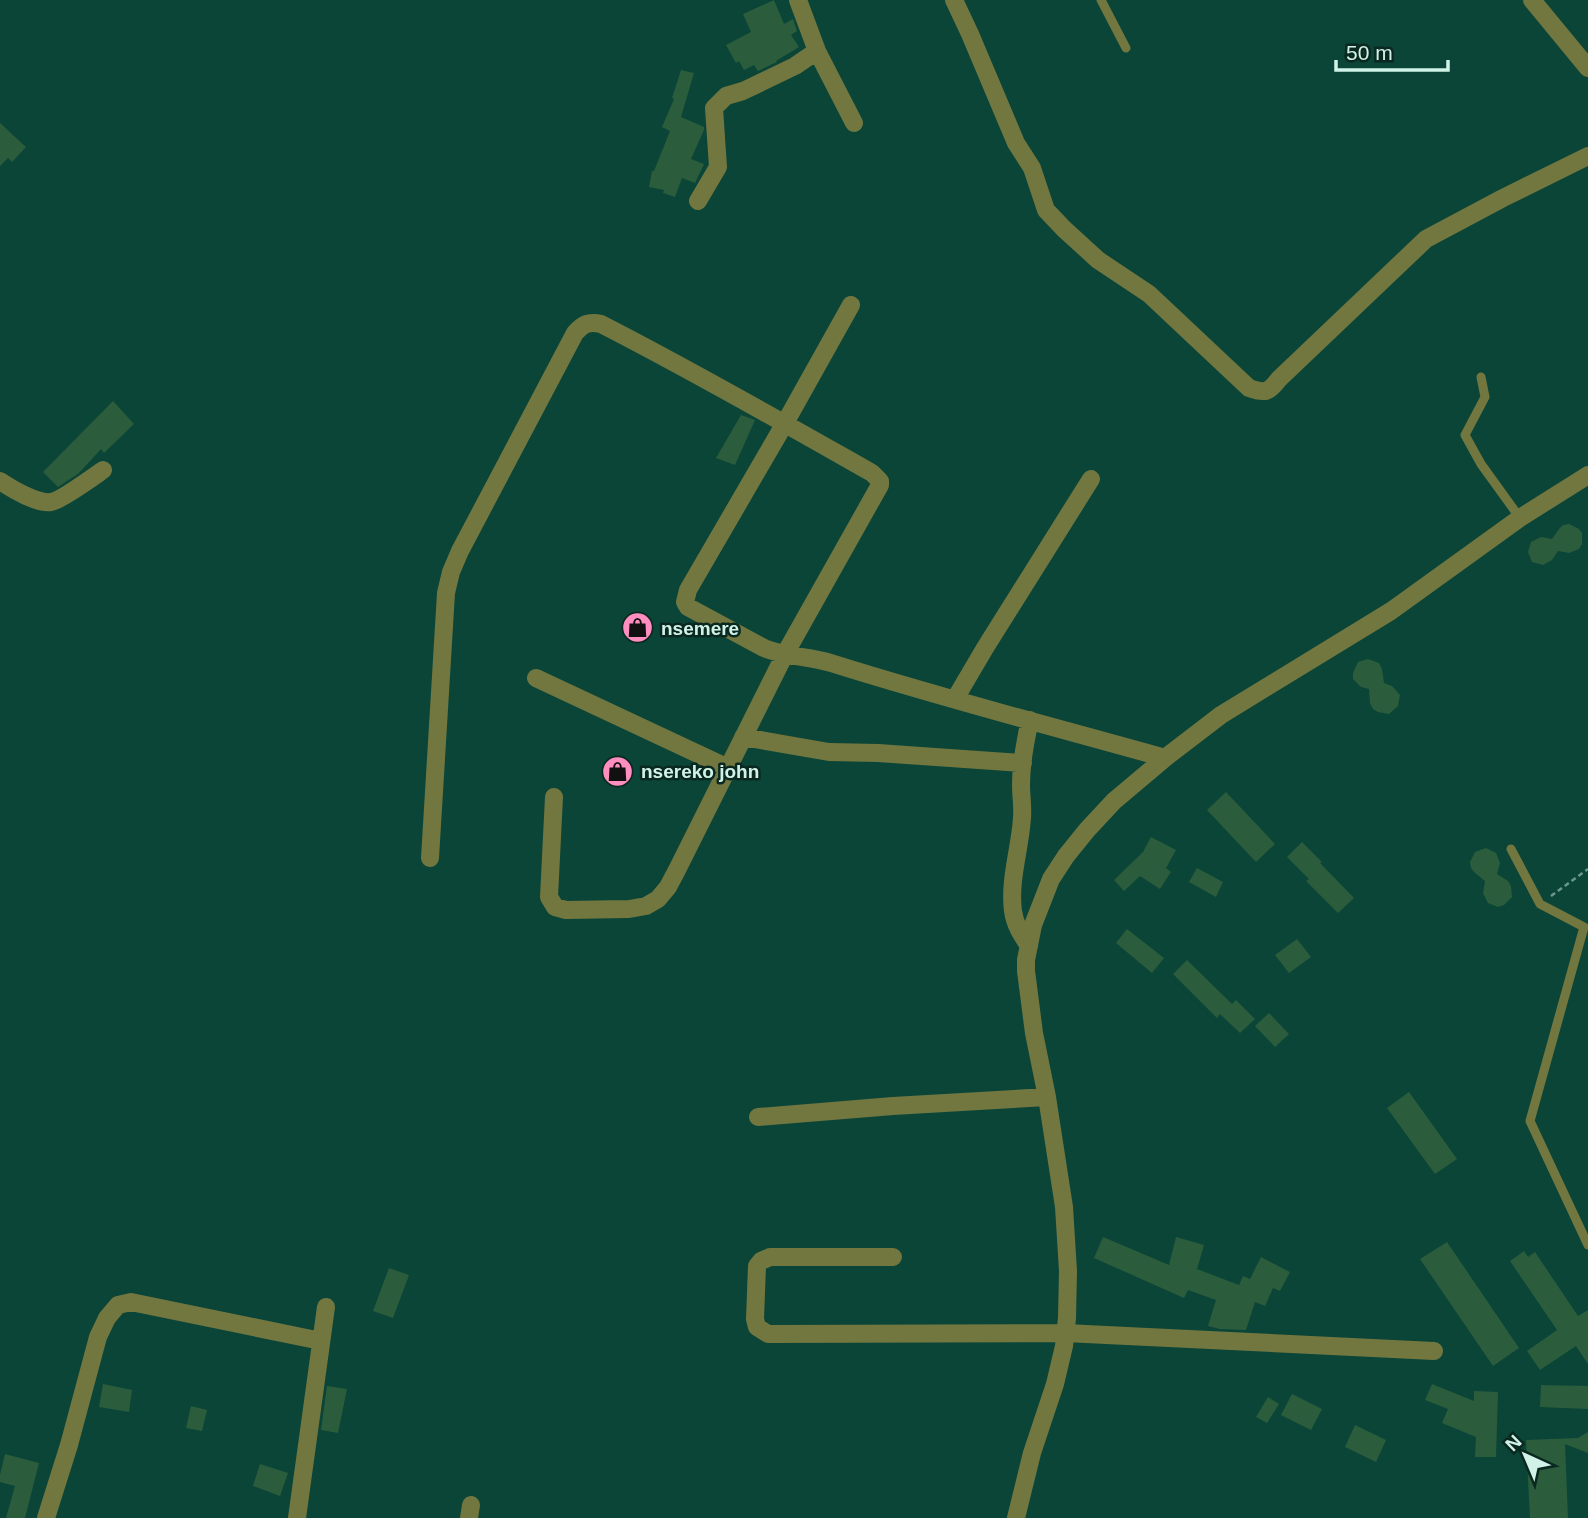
<svg xmlns="http://www.w3.org/2000/svg" width="1588" height="1518" font-family="Arial,sans-serif">
	<style>
		.building { fill: #2b5d3c }
		.lines { fill: none; stroke-linecap: round; stroke-linejoin: round }
		.path { stroke: #6a998c; stroke-width: 2.5; stroke-dasharray: 5 3.5; stroke-linecap: butt }
		.lane { stroke: #727740; stroke-width: 9 }
		.street { stroke: #727740; stroke-width: 18 }
		.labels { text-anchor: middle; dominant-baseline: central; stroke-width: 5; stroke-linejoin: round; paint-order: stroke }
		.poi-label { font-size: 19px; font-weight: bold; fill: #d1f3e7; stroke: #0a2820; text-anchor: start }
	</style>
	<rect width="100%" height="100%" fill="#0b4538"/>
	<path class="building" d="M774 0 784 24 793 19 797 31 791 35 799 47 776 61 777 62 758 71 754 65 744 70 739 61 736 63 726 45 751 32 743 14Z
		M681 70 694 73 681 117 704 127V130L691 159 704 164 695 183 682 178 675 197 663 193 664 190 649 187 652 171H654L670 131 662 127 674 99 672 98Z
		M0 123 26 147 12 162 8 158 0 166Z
		M113 401 134 424 104 453 101 449 79 473 58 487 43 472Z
		M741 415 755 420 735 465 716 458Z
		M1569 524 1579 529 1582 533V544L1579 549 1569 553 1558 551 1552 560 1543 565 1532 562 1528 552 1531 542 1541 537 1552 539 1559 529 1563 525Z
		M1368 659 1379 663 1382 669 1384 683 1392 686 1400 695 1398 706 1389 714 1378 712 1373 709 1370 703 1369 689 1361 687 1353 679V673L1358 662Z
		M1226 792 1275 844 1256 862 1207 810Z
		M1151 837 1176 850 1166 868 1171 872 1160 889 1140 876 1124 891 1114 880 1143 852Z
		M1302 842 1322 862 1320 863 1354 898 1338 913 1306 881 1309 879 1287 857Z
		M1486 848 1496 853 1500 863 1497 874 1508 881 1511 886 1512 897 1504 905 1498 907 1488 903 1483 893 1485 881 1474 872 1471 868 1470 862 1475 852Z
		M1197 868 1223 882 1216 897 1189 882Z
		M1127 929 1164 958 1152 973 1116 943Z
		M1297 939 1311 957 1289 973 1275 955Z
		M1187 960 1232 1004 1236 1000 1255 1019 1240 1033 1220 1014 1217 1018 1173 974Z
		M1269 1013 1289 1034 1275 1047 1255 1026Z
		M1409 1092 1457 1159 1435 1174 1387 1108Z
		M1103 1237 1169 1265 1176 1237 1204 1245 1197 1269 1239 1285 1243 1276 1250 1279 1261 1257 1290 1272 1280 1291 1273 1288 1265 1306 1255 1302 1246 1330 1220 1329 1208 1326 1216 1300 1188 1290 1184 1298 1094 1258Z
		M1447 1242 1519 1348 1493 1366 1420 1259Z
		M1524 1251 1528 1257 1535 1252 1578 1316 1588 1310V1364L1576 1346 1540 1370 1527 1351 1557 1330 1510 1261Z
		M389 1268 409 1275 393 1318 373 1311Z
		M103 1384 132 1390 129 1412 99 1407Z
		M1432 1384 1474 1401V1391L1498 1392 1496 1457H1475L1476 1437 1442 1423 1448 1409 1425 1400Z
		M1541 1385 1588 1386V1409L1540 1407Z
		M327 1386 347 1389 338 1433 321 1430Z
		M1292 1394 1322 1409 1311 1430 1281 1415Z
		M1268 1397 1279 1404 1267 1423 1256 1417Z
		M191 1406 207 1410 202 1431 186 1428Z
		M1355 1425 1386 1440 1376 1462 1345 1447Z
		M1588 1432V1453L1565 1444 1568 1518H1530L1526 1440 1578 1438Z
		M5 1454 39 1463 25 1518H6L15 1486 0 1482V1475Z
		M260 1464 288 1473 280 1496 253 1486Z"/>
	<g class="lines">
		<path class="path" d="M1551 896 1588 869"/>
		<path class="lane" d="M1101 0 1126 48
			M1481 377 1485 397 1465 435 1481 464 1520 518
			M1511 849 1540 904 1584 927 1530 1121 1588 1245"/>
		<path class="street" d="M798 0 817 51 854 123
			M954 0 970 34 1016 143 1032 168 1046 210 1064 229 1098 260 1149 294 1249 388C1266 394 1269 392 1279 379L1426 239 1503 198 1588 156
			M1532 0 1588 68
			M698 201 718 167 714 108 726 96 743 91 795 66 817 51
			M851 305 785 423 688 590 685 602 688 607 764 648C786 657 809 656 831 663 942 698 1054 727 1165 758
			M0 481C12 489 37 504 51 502 60 501 93 477 103 470
			M536 678 728 768
			M955 699 985 648 1091 479
			M743 737 829 752 878 753 1023 763
			M430 858 446 593 451 572 460 551 575 333C583 324 589 321 601 324 693 371 782 422 872 473L880 481V485L785 654 677 870 668 887 658 899 646 906 629 909 566 910 555 907 549 897 554 797
			M1029 946C1021 934 1015 925 1013 911 1009 880 1020 849 1022 818 1023 807 1021 796 1021 785 1021 763 1025 742 1030 720
			M758 1117 893 1106 1047 1097
			M893 1257H770L761 1261 757 1266 755 1319 757 1327 768 1334 1065 1333 1434 1351
			M46 1518 69 1445 98 1337 107 1318 118 1305 131 1302 321 1341
			M297 1518 326 1307
			M469 1518 471 1505
			M1016 1518 1032 1453 1055 1384 1064 1346 1067 1318 1068 1271 1064 1207 1047 1097 1034 1033 1026 971V960L1033 925 1051 879 1066 856 1087 830 1114 801 1165 758 1221 715 1391 611 1520 518 1588 475"/>
	</g>
	<defs>
		<symbol id="shop-disc" viewBox="-11 -11 22 22"><circle r="9.5" fill="#fd8ebf" stroke="#0a2820"/><path d="M-5-2.5h2.3a2.7 3.5 0 0 1 5.4 0H5L5.5 6h-11ZM-1.5-2.5h3a1.5 2.3 0 0 0-3 0Z" fill="#111"/></symbol>
	</defs>
	<g fill-rule="evenodd">
		<use href="#shop-disc" x="620" y="610" width="35" height="35"/>
		<use href="#shop-disc" x="600" y="754" width="35" height="35"/>
	</g>
	<g class="labels">
		<g class="poi-label">
			<text x="661" y="628">nsemere</text>
			<text x="641" y="771">nsereko john</text>
		</g>
	</g>
	<g transform="translate(1525 1455) rotate(316)" stroke="#0a2820" stroke-width="5" paint-order="stroke">
	<path d="M0-5L12 26L0 18L-12 26Z" fill="#d1f3e7"/>
	<text y="-10" font-size="19" font-weight="bold" text-anchor="middle" fill="#d1f3e7">N</text>
	</g>
	<path d="M1336 60v10h112v-10" fill="none" stroke="#d1f3e7" stroke-width="3.5"/>
	<text x="1346" y="60" font-size="21" fill="#d1f3e7" stroke="#0a2820" stroke-width="5" paint-order="stroke">50 m</text>
</svg>
